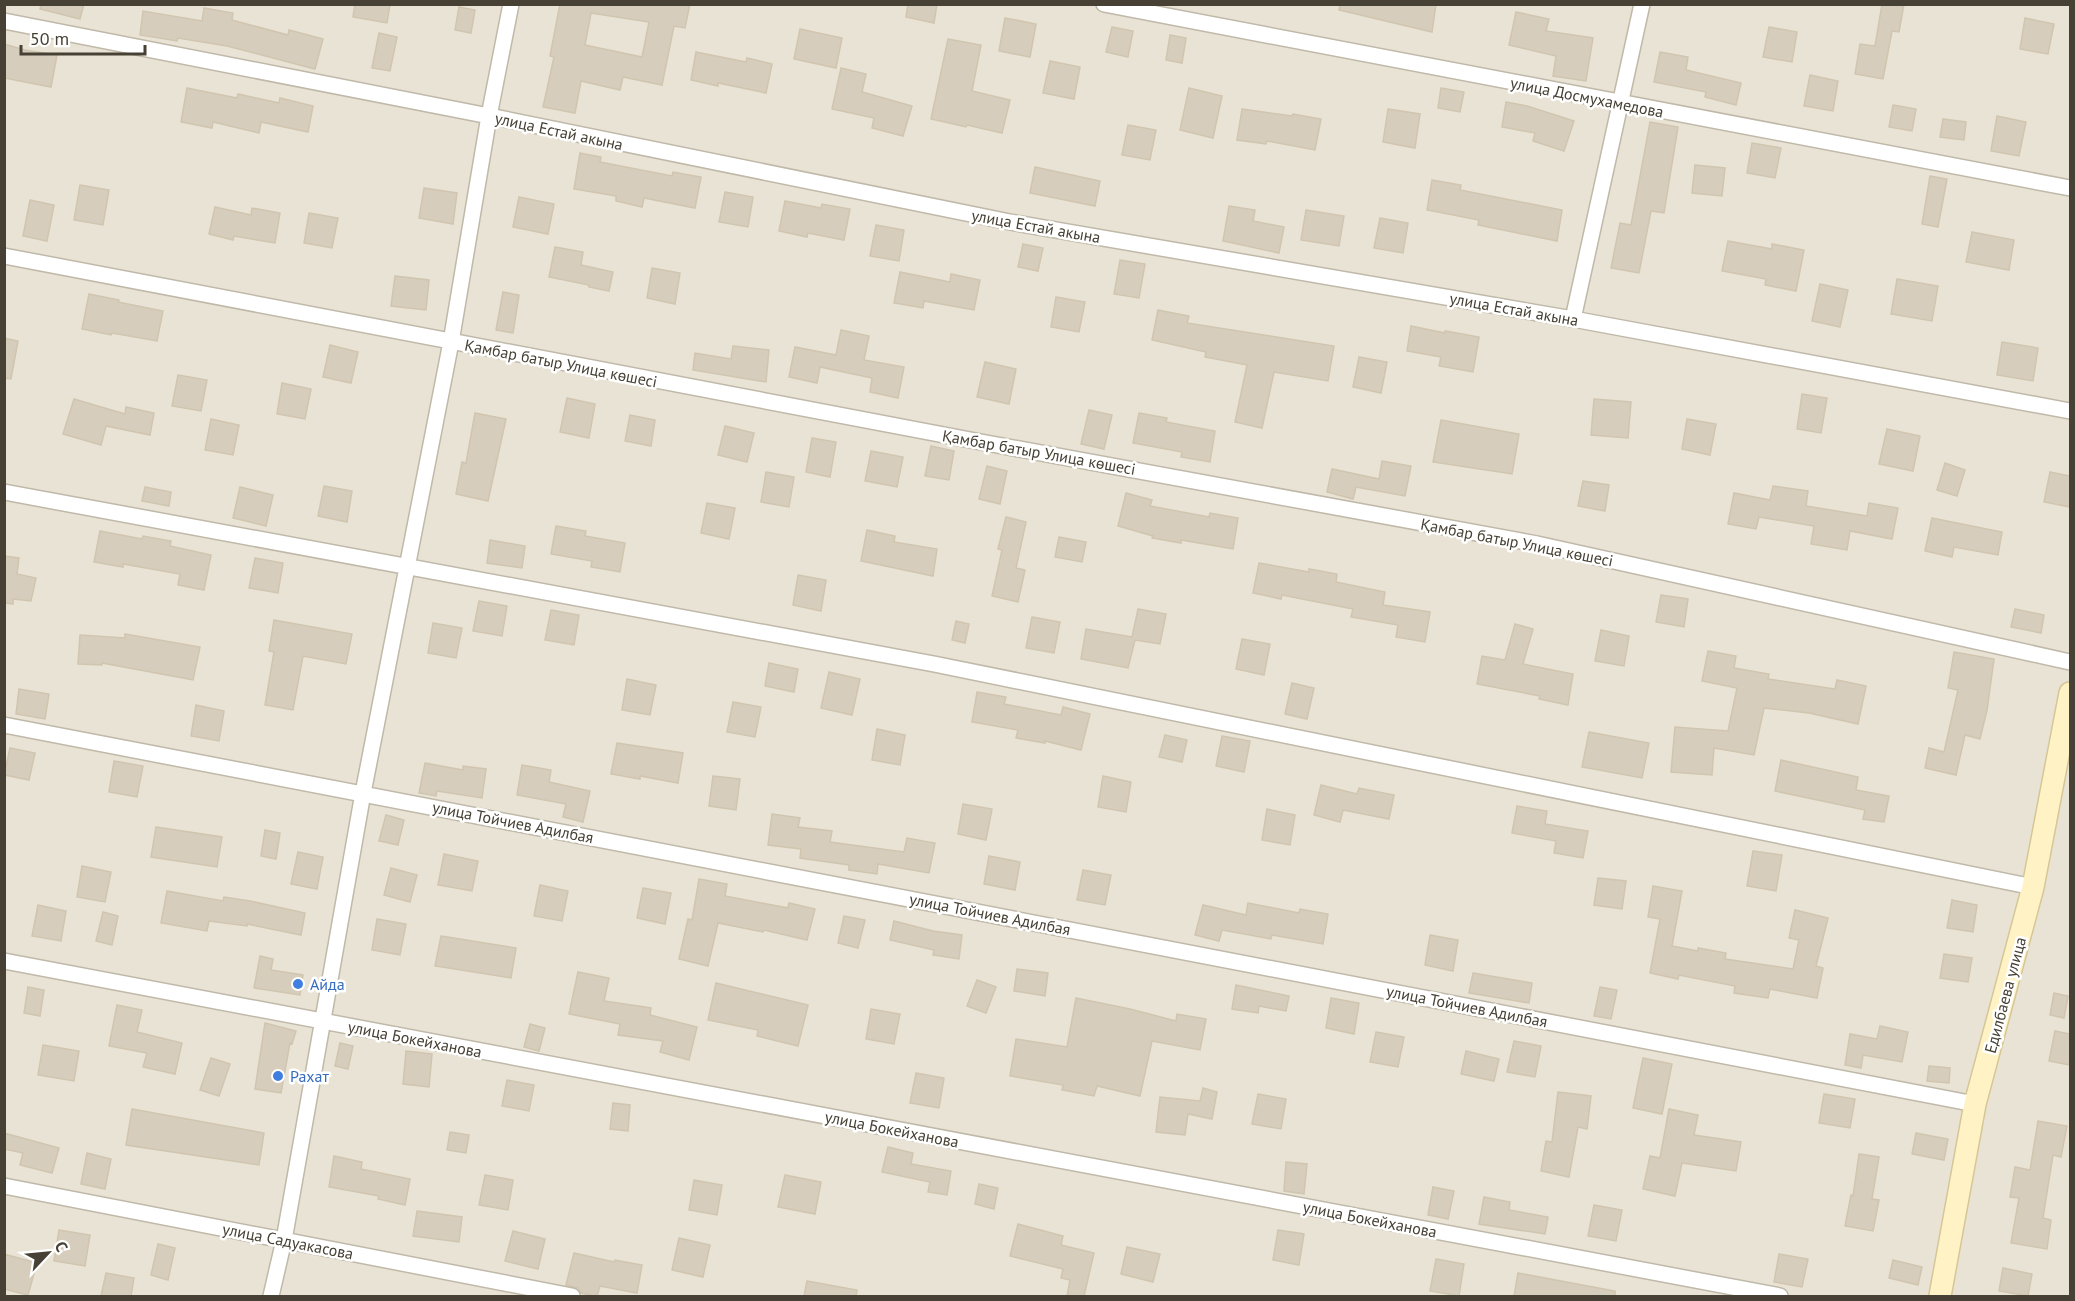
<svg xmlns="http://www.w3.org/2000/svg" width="2075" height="1301" font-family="'PT Sans',sans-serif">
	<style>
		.residential { fill: #e8e3d5 }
		.building { fill: #d6cdbc; stroke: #d1c5af; stroke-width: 1.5; fill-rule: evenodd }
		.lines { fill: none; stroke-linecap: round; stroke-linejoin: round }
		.street-casing { stroke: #c0b9a9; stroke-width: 18 }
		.secondary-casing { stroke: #d6c695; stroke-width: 24 }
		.street { stroke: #fff; stroke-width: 15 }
		.secondary { stroke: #fff3c6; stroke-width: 21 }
		.shop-dot { fill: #3f7fe0; stroke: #fff; stroke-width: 2 }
		.labels { text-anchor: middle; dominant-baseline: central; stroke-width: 5; stroke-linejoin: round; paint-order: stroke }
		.street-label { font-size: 16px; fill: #474135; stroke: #fff }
		.shop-label { font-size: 16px; fill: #366cbe; stroke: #fff; text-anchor: start }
	</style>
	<rect width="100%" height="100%" fill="#f4f0e7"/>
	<path class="residential" d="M5 5H2070V1296H5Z"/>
	<path class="building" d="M41 4H84L80 19 40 9Z
		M355 4H390L387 23 353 17Z
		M560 4H690L685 28 674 26 662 85 623 77 620 90 581 81 575 113 543 107 554 57 550 56ZM591 13 649 22 642 57 585 45Z
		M908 4H937L934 23 906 17Z
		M1340 4H1436L1432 32 1339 10Z
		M1882 4H1904L1899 32 1892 31 1883 79 1855 74 1860 44 1875 46Z
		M459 7 475 10 471 33 455 30Z
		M204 8 233 13 232 20 288 35 289 30 323 39 315 69 227 46 178 38 177 41 140 35 143 11 202 21Z
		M1516 12 1549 19 1546 31 1593 38 1586 81 1553 76 1556 56 1509 45Z
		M1005 18 1036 24 1030 57 999 51Z
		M2025 18 2054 24 2048 54 2020 49Z
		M1112 27 1133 31 1128 57 1106 52Z
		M1769 27 1797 32 1792 62 1763 57Z
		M800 29 842 38 836 68 794 59Z
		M379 33 397 37 390 71 372 68Z
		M1170 35 1186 38 1182 63 1166 60Z
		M948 39 981 45 972 91 1010 100 1002 133 967 125 966 127 931 119Z
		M4 44 25 50 57 55 51 87 4 78Z
		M696 52 746 62 747 58 772 64 766 93 718 83V86L691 80Z
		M1660 52 1688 57 1686 70 1741 83 1736 105 1705 97 1706 92 1654 82Z
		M1050 61 1080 67 1074 99 1043 93Z
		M841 68 866 74 862 92 912 106 903 136 872 128 874 118 832 109Z
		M1810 75 1838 81 1833 111 1804 106Z
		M187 88 237 98 238 94 279 103 280 98 313 106 308 132 261 122 259 133 213 122 212 128 181 122Z
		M1189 88 1222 96 1213 138 1180 130Z
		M1441 88 1464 92 1460 112 1438 108Z
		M1506 102 1527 106 1574 121 1564 151 1533 141 1535 133 1502 127Z
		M1893 105 1916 109 1912 131 1889 127Z
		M1242 109 1292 116 1293 114 1321 119 1315 150 1267 141 1266 144 1237 140Z
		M1388 109 1420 114 1415 148 1383 142Z
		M1997 116 2026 122 2019 156 1991 151Z
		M1943 119 1966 122 1964 140 1940 137Z
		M1650 122 1678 127 1664 213 1651 211 1639 273 1611 268 1620 223 1631 225Z
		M1128 125 1156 130 1150 160 1122 155Z
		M1752 143 1781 148 1775 178 1747 173Z
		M580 153 601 157 600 162 672 176 673 172 701 177 695 208 644 198 642 207 616 201V196L574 189Z
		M1695 165 1725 168 1722 196 1692 193Z
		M1035 167 1100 181 1095 206 1030 193Z
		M1930 176 1947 179 1938 227 1922 224Z
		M1432 180 1461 185 1460 190 1562 210 1557 241 1478 225 1479 220 1427 210Z
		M80 185 109 190 103 225 74 220Z
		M424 188 457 193 453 224 419 218Z
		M725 192 753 197 748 227 719 222Z
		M519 197 554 204 548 234 513 227Z
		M30 200 54 205 47 241 23 236Z
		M785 201 821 208 822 204 850 209 844 240 808 233 807 237 779 231Z
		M1229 206 1255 210 1253 221 1284 227 1279 253 1223 241Z
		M215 207 251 215 252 208 280 213 275 243 234 236 233 240 209 234Z
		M1306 210 1344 216 1339 246 1301 240Z
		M309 213 338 218 332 248 304 243Z
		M1380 218 1408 223 1403 253 1374 248Z
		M876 225 904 230 899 261 870 256Z
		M1972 232 2014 240 2009 270 1966 262Z
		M1728 241 1772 249V244L1804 250 1796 291 1765 285 1766 279 1722 271Z
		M1023 244 1043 248 1038 271 1018 267Z
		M555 247 583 252 581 265 613 272 609 291 589 287V285L549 277Z
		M1120 260 1145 264 1139 298 1114 294Z
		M652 268 680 273 675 304 647 298Z
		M900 272 950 282 951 274 980 280 974 310 924 301 923 308 894 303Z
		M395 276 429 280 426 310 391 306Z
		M1897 279 1938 286 1932 321 1891 314Z
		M1820 284 1848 290 1840 327 1812 321Z
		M503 292 519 295 513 333 496 330Z
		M89 294 119 300 118 302 163 311 157 341 112 333 111 335 82 329Z
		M1056 297 1085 302 1079 332 1051 327Z
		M1158 310 1189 316 1187 323 1334 346 1328 381 1274 372 1262 428 1235 422 1247 365 1205 357 1206 352 1152 340Z
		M1411 326 1445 333V331L1479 337 1473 372 1439 366 1441 357 1407 351Z
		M841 330 869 336 864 360 904 367 898 398 870 392 872 378 820 367 817 383 789 377 795 347 836 355Z
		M4 338 18 341 11 379 4 378Z
		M2002 342 2038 348 2033 381 1997 375Z
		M330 345 358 352 351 383 323 377Z
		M733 346 769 350 766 382 693 370 695 353 731 359Z
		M1359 357 1387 362 1381 393 1353 387Z
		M985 362 1016 369 1009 404 977 397Z
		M178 375 207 380 201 411 172 406Z
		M282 383 311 389 305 419 277 414Z
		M1802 394 1827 398 1821 433 1797 429Z
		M567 398 595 404 589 438 560 432Z
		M74 399 125 414 126 407 154 413 150 435 106 426 101 445 63 434Z
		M1594 399 1631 402 1628 438 1591 435Z
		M1089 410 1112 415 1104 449 1081 444Z
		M475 413 506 419 488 501 456 494 462 462 466 463Z
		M1139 413 1167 418 1166 422 1215 431 1210 462 1181 457 1182 452 1133 443Z
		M630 415 655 420 651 446 625 441Z
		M211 419 239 425 233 455 205 450Z
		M1687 419 1716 424 1710 455 1682 449Z
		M1441 420 1519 434 1512 474 1433 462Z
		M725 426 754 433 747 462 718 455Z
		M1887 429 1920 436 1913 471 1879 464Z
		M812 438 836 442 830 477 806 472Z
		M931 446 954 451 949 480 925 476Z
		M871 451 903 457 897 487 865 481Z
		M1382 461 1411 466 1405 496 1356 487 1353 499 1327 492 1332 469 1379 479Z
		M1945 463 1965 470 1957 496 1937 490Z
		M987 466 1007 471 1000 504 979 499Z
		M766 472 794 477 789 507 761 502Z
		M2050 472 2070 476V507L2044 502Z
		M1583 481 1609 485 1605 511 1578 506Z
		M324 486 352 491 347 522 318 516Z
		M1773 486 1808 491 1806 506 1867 516 1869 503 1898 508 1892 539 1850 531 1847 550 1811 544 1814 526 1759 517 1756 529 1728 524 1734 493 1770 500Z
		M145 487 171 492 169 506 142 501Z
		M240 487 273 495 266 526 233 518Z
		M1126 493 1152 500 1150 506 1209 517 1210 513 1238 518 1233 549 1181 540V543L1152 538 1153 536 1118 526Z
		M707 503 735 508 729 539 701 533Z
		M1006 517 1026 522 1016 568 1025 570 1018 602 992 596 1002 550 998 549Z
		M1932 518 2002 532 1998 555 1954 547 1952 557 1925 551Z
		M556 526 586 531 585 536 625 543 620 572 591 567 592 561 551 554Z
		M867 530 895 536 894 542 937 549 933 576 861 561Z
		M100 531 142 539 143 536 171 541 170 546 211 555 204 590 178 585 180 574 123 564V567L94 562Z
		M1059 537 1086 542 1082 562 1055 557Z
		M490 540 525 546 522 568 487 563Z
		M4 556 19 558 17 574 36 578 31 601 13 599V604L4 603Z
		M255 558 283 563 278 593 249 588Z
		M1259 563 1309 572V569L1337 574 1336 582 1385 592 1383 605 1430 612 1425 642 1396 637 1398 625 1351 617 1353 609 1282 595 1281 599 1253 593Z
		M798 575 826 580 821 611 793 605Z
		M1661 595 1688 599 1684 627 1656 622Z
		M479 601 507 606 502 636 473 631Z
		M1138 609 1166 614 1160 644 1135 640 1128 668 1081 659 1086 629 1132 637Z
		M2015 609 2044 615 2041 633 2011 627Z
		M551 610 579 615 574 645 545 640Z
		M1032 617 1060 622 1054 653 1026 648Z
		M274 620 352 634 346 664 303 656 293 710 265 705 274 652 269 651Z
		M956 621 969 624 965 643 952 640Z
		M433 623 462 628 456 658 428 653Z
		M1515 624 1533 629 1523 664 1573 674 1568 705 1539 699 1540 696 1477 684 1482 656 1505 660Z
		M1601 630 1629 636 1624 666 1595 661Z
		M125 634 200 647 193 680 102 663V665L78 664 80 635 125 638Z
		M1242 639 1270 644 1264 675 1236 669Z
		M1708 651 1736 656 1734 668 1769 674 1768 679 1835 689 1837 680 1866 686 1858 724 1809 713 1764 708 1754 755 1714 748 1712 775 1671 772 1675 727 1728 731 1737 688 1702 681Z
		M1954 652 1994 659 1987 710 1980 739 1965 735 1956 775 1925 768 1929 748 1944 752 1958 690 1948 688Z
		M769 663 798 669 794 692 765 686Z
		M829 672 860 679 852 715 821 708Z
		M627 679 656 685 650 715 622 710Z
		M1292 683 1314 688 1307 719 1285 714Z
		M19 689 49 694 45 719 16 714Z
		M977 692 1006 697 1004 704 1061 715 1063 707 1090 714 1081 750 1045 741V743L1016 738 1018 730 972 722Z
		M733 702 761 707 755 737 727 732Z
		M196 705 224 711 219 741 191 736Z
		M877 729 905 735 900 765 872 760Z
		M1589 732 1649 743 1642 778 1582 767Z
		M1165 735 1187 740 1182 762 1159 757Z
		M1222 736 1250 741 1244 772 1216 766Z
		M617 743 683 753 678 783 640 776V779L611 774Z
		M10 748 35 753 29 780 4 775Z
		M1781 760 1858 777 1856 790 1889 796 1884 822 1863 819 1865 810 1775 791Z
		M114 761 143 766 137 797 109 792Z
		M425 763 463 770V766L486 769 482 798 437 791 436 796 419 793Z
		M522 765 551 770 549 782 590 791 583 822 563 817 566 804 517 795Z
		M713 776 740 779 736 810 709 806Z
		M1103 776 1131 782 1126 812 1098 807Z
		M1321 785 1357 794 1359 788 1394 795 1389 819 1343 810 1340 822 1314 815Z
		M963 804 992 809 986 840 958 834Z
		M1517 806 1547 811 1545 824 1588 831 1583 858 1554 853 1556 841 1512 833Z
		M1267 809 1295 815 1290 845 1262 840Z
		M772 814 800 818 798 827 832 831 830 842 904 852 907 838 935 843 929 873 878 864 877 874 849 870V865L800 858 801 849 768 845Z
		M386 815 404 820 398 845 379 841Z
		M156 827 222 837 217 867 151 857Z
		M265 830 280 833 276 859 261 856Z
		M1753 851 1782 855 1776 891 1747 886Z
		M298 852 323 857 317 889 291 884Z
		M444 854 478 861 472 891 438 885Z
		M989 856 1020 862 1015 890 984 884Z
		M82 866 111 872 105 902 77 897Z
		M391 868 417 875 410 902 384 895Z
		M1083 870 1111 875 1105 905 1077 900Z
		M1598 878 1626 881 1622 909 1594 905Z
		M699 879 727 884 725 896 788 908 789 903 815 909 807 940 764 930 763 932 718 923 708 966 679 959 688 919 692 920Z
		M540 885 568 891 562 921 534 916Z
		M1653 886 1682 891 1672 946 1698 951V948L1726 953 1725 959 1793 969 1799 940 1789 938 1795 910 1828 918 1816 966 1823 968 1817 998 1770 989 1768 998 1734 993 1735 986 1679 975 1678 979 1650 973 1660 919 1648 917Z
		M643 888 671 893 665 924 637 918Z
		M167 891 223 901 224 897 250 901 305 913 301 935 247 924V926L209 921 207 931 161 923Z
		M1952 900 1977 905 1973 932 1947 928Z
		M1248 903 1299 913 1300 909 1328 914 1323 944 1272 935 1271 939 1222 930 1219 941 1195 935 1203 905 1246 915Z
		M38 905 66 911 61 941 32 936Z
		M103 912 118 916 112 945 96 941Z
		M844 916 865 920 858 948 838 943Z
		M377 919 406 924 400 955 372 950Z
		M894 921 933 931 962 935 959 959 933 955 934 950 890 940Z
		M1430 935 1458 940 1453 971 1425 965Z
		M441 936 516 948 511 978 435 966Z
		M1944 954 1972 958 1968 982 1940 978Z
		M260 956 273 959 271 970 303 975 300 995 254 988Z
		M1017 969 1048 973 1045 996 1014 991Z
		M578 972 609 978 604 1001 651 1008 650 1015 697 1027 689 1060 660 1052 663 1041 618 1035 620 1024 569 1014Z
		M1473 973 1532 983 1529 1003 1469 993Z
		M977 980 996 987 986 1013 967 1006Z
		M716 983 808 1005 798 1046 757 1036 758 1030 708 1020Z
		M1236 985 1289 996 1286 1011 1259 1006 1258 1013 1232 1009Z
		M28 987 44 990 40 1016 24 1013Z
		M1600 987 1617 990 1611 1019 1594 1016Z
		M2054 993 2068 996 2064 1018 2050 1015Z
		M1076 998 1130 1009 1176 1021 1177 1014 1206 1019 1200 1050 1152 1041 1140 1096 1097 1086 1094 1096 1062 1090 1063 1085 1010 1076 1016 1039 1067 1047Z
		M1331 998 1359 1003 1354 1034 1326 1028Z
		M117 1005 142 1010 137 1032 182 1043 175 1074 143 1067 147 1053 109 1046Z
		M871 1009 900 1014 894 1044 866 1039Z
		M265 1023 296 1031 292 1044 290 1043 281 1093 255 1089Z
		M530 1024 545 1028 539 1051 524 1047Z
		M1880 1026 1908 1032 1902 1062 1863 1055 1861 1068 1845 1065 1850 1034 1877 1039Z
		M2055 1031 2070 1034V1065L2049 1061Z
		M1376 1032 1404 1037 1398 1067 1370 1062Z
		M1514 1041 1541 1046 1535 1077 1507 1072Z
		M340 1043 353 1046 348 1069 335 1066Z
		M43 1045 79 1051 74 1081 38 1075Z
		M406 1051 432 1054 429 1087 403 1084Z
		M1466 1051 1499 1059 1494 1081 1461 1074Z
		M211 1058 230 1064 219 1096 200 1090Z
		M1643 1058 1672 1064 1662 1114 1633 1108Z
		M1929 1066 1950 1068 1949 1083 1927 1081Z
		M916 1073 944 1078 939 1108 910 1103Z
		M507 1080 534 1085 529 1111 502 1106Z
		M1203 1088 1217 1092 1212 1119 1188 1114 1185 1135 1156 1132 1160 1097 1200 1101Z
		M1558 1092 1591 1096 1587 1129 1578 1127 1569 1177 1541 1171 1546 1141 1552 1142Z
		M1258 1094 1286 1099 1281 1129 1252 1124Z
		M1824 1094 1855 1099 1850 1128 1819 1123Z
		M613 1103 630 1105 628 1131 610 1129Z
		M132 1109 264 1133 259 1165 126 1145Z
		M1669 1109 1698 1115 1694 1135 1741 1142 1736 1171 1682 1163 1675 1196 1643 1189 1650 1156 1660 1158Z
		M2038 1121 2067 1126 2061 1157 2053 1155 2043 1218 2051 1220 2047 1249 2011 1243 2019 1198 2010 1197 2015 1167 2030 1170Z
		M450 1132 469 1135 466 1153 447 1150Z
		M4 1133 59 1148 52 1173 20 1165 23 1153 4 1149Z
		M1916 1133 1948 1139 1944 1160 1912 1154Z
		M888 1147 913 1153 911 1164 951 1171 947 1195 928 1192 930 1182 882 1172Z
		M87 1153 111 1159 105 1189 81 1184Z
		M1859 1154 1879 1157 1872 1199 1879 1200 1873 1231 1845 1226 1851 1195 1853 1196Z
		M334 1156 362 1162 361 1169 410 1179 405 1205 378 1199 379 1196 329 1187Z
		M1286 1162 1307 1164 1304 1194 1284 1191Z
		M485 1175 513 1180 508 1210 479 1205Z
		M785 1175 821 1182 815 1214 778 1207Z
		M694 1180 722 1185 717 1215 689 1210Z
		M979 1184 998 1188 994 1209 975 1204Z
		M1433 1187 1454 1191 1448 1219 1428 1215Z
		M1484 1197 1510 1202 1509 1210 1548 1217 1545 1234 1479 1224Z
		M1594 1205 1622 1210 1616 1241 1588 1236Z
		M417 1211 462 1217 459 1242 413 1236Z
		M1018 1224 1063 1236 1061 1245 1094 1253 1084 1296H1067L1070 1280 1061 1278 1063 1269 1010 1256Z
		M59 1230 90 1235 85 1266 54 1261Z
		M1278 1230 1304 1234 1299 1265 1273 1260Z
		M513 1231 545 1239 538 1269 505 1261Z
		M679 1238 710 1245 703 1277 672 1270Z
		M158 1244 175 1248 168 1280 151 1275Z
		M1127 1247 1160 1254 1153 1282 1121 1274Z
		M574 1253 614 1262 615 1260 642 1265 637 1293 600 1286 597 1296H595L581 1293 578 1288 566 1285Z
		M4 1254 37 1263 28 1295 4 1289Z
		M1779 1254 1808 1259 1802 1287 1774 1282Z
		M1436 1259 1464 1264 1459 1296 1430 1291Z
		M1893 1260 1922 1267 1918 1285 1889 1278Z
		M2003 1268 2032 1274 2028 1296 1999 1291Z
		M106 1273 134 1278 131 1296H101Z
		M1518 1273 1615 1291V1296H1514Z
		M807 1281 857 1290 856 1296H804Z"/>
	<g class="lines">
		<defs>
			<path id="street" d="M1104 4 2070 188
				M4 21 489 116 1010 222 1573 319 2070 411
				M4 256 981 442 1537 544 2070 662
				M1573 319 1642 4
				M4 492 934 664 2033 887
				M4 725 1975 1104
				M4 961 1780 1296
				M4 1186 572 1296
				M271 1296 284 1240 363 793 451 342 489 116 511 4"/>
			<path id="secondary" d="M1940 1296 1975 1104 2033 887 2070 693"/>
		</defs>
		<use href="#street" class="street-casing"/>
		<use href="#secondary" class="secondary-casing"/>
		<use href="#street" class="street"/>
		<use href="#secondary" class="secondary"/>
	</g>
	<g class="shop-dot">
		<circle cx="298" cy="984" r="6"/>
		<circle cx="278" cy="1076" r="6"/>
	</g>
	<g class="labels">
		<g class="street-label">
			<text transform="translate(1587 97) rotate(11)">улица Досмухамедова</text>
			<text transform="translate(559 131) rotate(12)">улица Естай акына</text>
			<text transform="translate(1036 226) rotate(10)">улица Естай акына</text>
			<text transform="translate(1514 309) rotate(10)">улица Естай акына</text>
			<text transform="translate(561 363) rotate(11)">Қамбар батыр Улица көшесі</text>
			<text transform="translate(1039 452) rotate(10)">Қамбар батыр Улица көшесі</text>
			<text transform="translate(1517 542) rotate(11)">Қамбар батыр Улица көшесі</text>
			<text transform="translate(513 822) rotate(11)">улица Тойчиев Адилбая</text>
			<text transform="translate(990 914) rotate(11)">улица Тойчиев Адилбая</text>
			<text transform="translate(2005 995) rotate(-75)">Едилбаева улица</text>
			<text transform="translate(1467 1006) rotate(11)">улица Тойчиев Адилбая</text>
			<text transform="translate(415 1039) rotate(11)">улица Бокейханова</text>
			<text transform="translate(892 1129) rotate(11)">улица Бокейханова</text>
			<text transform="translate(1370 1219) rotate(11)">улица Бокейханова</text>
			<text transform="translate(288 1241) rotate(11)">улица Садуакасова</text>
		</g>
		<g class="shop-label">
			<text x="310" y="984">Айда</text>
			<text x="290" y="1076">Рахат</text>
		</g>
	</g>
	<rect width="2075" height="1301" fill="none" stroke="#474135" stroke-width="12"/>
	<g transform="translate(48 1253) rotate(64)" stroke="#ffffff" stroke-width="4.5" paint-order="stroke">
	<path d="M0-4.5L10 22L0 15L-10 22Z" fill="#474135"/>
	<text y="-9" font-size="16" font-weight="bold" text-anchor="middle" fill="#474135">С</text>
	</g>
	<path d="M21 45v9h124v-9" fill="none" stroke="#474135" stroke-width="3"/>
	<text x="30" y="45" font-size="18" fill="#474135" stroke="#ffffff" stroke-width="4.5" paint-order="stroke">50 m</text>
</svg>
